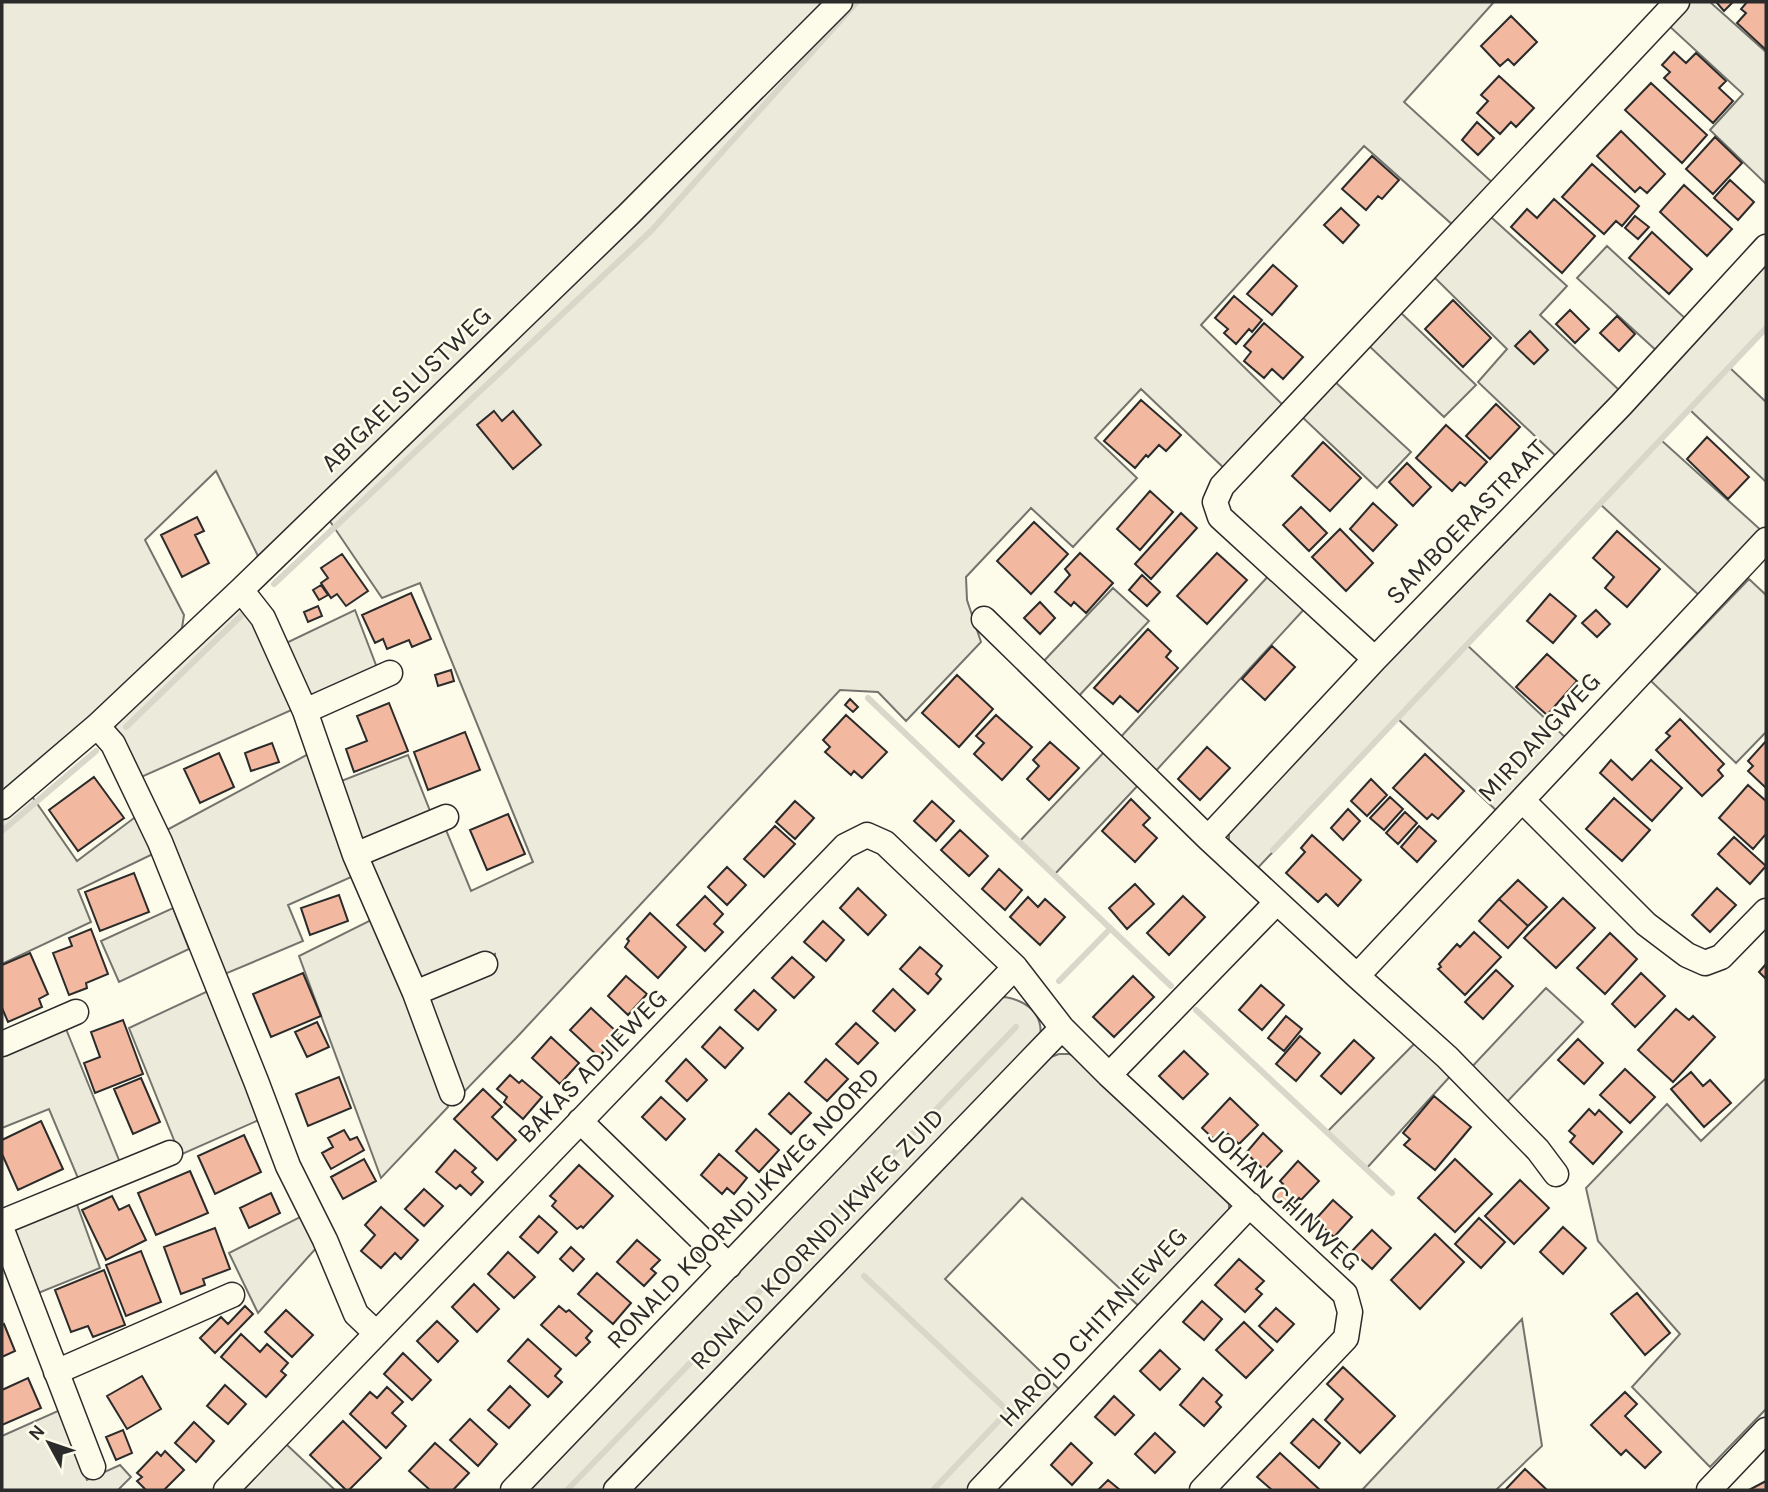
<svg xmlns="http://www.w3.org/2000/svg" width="1768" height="1492" font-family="Karla,sans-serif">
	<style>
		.green { fill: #ecebdb; stroke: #74746e; stroke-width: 2 }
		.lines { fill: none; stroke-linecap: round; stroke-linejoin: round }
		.stream { stroke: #d8d7c9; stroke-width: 6 }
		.building { fill: #f2b8a0; stroke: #2b2b2b; stroke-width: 2 }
		.minor-casing { stroke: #2b2b2b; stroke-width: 27 }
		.minor { stroke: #fdfbea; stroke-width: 24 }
		.labels { text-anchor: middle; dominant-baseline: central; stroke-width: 5; stroke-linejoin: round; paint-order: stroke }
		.street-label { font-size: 26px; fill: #2b2b2b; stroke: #fdfbea }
	</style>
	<rect width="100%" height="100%" fill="#fdfbea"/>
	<path class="green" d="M2 2H830L259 558 216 471 145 540 184 615 182 628 146 671 2 796Z
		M847 2H1494L1404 102 1494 184 1454 226 1364 146 1201 325 1285 407 1227 471 1141 389 1095 438 1137 478 1073 547 1031 508 966 577 967 600 981 642 906 721 878 692 840 690 518 1036 460 1096 423 996 496 965 495 954 418 983 363 859 444 825 471 891 533 862 420 583 382 598 325 514Z
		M1687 2H1710L1766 52V184L1710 130 1743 94 1667 24Z
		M1491 217 1567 286 1540 315 1619 390 1557 457 1478 382 1507 349 1434 277Z
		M1607 246 1688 321 1659 353 1577 278Z
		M1766 257V328L1729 367 1766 402V482L1690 410 1661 440 1763 532 1701 597 1600 504 1467 645 1567 739 1498 812 1398 719 1253 873 1229 844V832Z
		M1397 309 1476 385 1444 417 1366 343Z
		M1332 379 1411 452 1377 488 1299 414Z
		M1271 573 1307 606 1153 774 1118 740Z
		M1749 579 1766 595V732L1736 763 1651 681Z
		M1113 588 1149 621 1076 699 1040 665Z
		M237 603 256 623 296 708 139 778 114 729 118 721Z
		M355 610 379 673 308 701 282 645Z
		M1108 748 1142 781 1054 875 1019 842Z
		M314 751 358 874 288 905 303 941 220 976 163 832Z
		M408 755 432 816 358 848 336 783Z
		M29 792 77 861 138 815 155 853 78 890 91 922 2 964V815Z
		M173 908 189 949 119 982 101 941Z
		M377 917 410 994 448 1107 381 1178 299 956Z
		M1546 988 1583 1022 1504 1105 1468 1071Z
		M208 991 261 1119 180 1155 129 1028Z
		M1005 997C1027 1001 1044 1014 1040 1038L604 1490H526L997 999Z
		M64 1024 121 1165 80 1183 49 1109 2 1128V1051Z
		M1419 1039 1454 1072 1366 1169 1327 1132Z
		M1059 1054H1069L1081 1058 1229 1204V1214L1142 1309 1022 1198 945 1279 1064 1394 973 1490H631L1048 1058Z
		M1766 1078V1409L1710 1467 1632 1387 1680 1334 1598 1241 1586 1188 1667 1104 1701 1141Z
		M75 1199 100 1268 31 1296 6 1227Z
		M304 1215 318 1246 258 1313 229 1253Z
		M1522 1319 1542 1446 1496 1490H1362Z
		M60 1410 87 1480 120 1465 131 1477 118 1490H2V1436Z
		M286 1444 335 1490H242Z"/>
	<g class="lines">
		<path class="stream" d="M274 584 651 231 857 2
			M868 698 1171 986
			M126 727 249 608
			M2 831 96 751
			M1273 850 1766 328
			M1059 981 1110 929
			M1196 1010 1392 1193
			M864 1276 1008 1411 933 1490
			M567 1490 1016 1027"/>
	</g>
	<path class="building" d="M1718 2H1733L1724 11 1717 3Z
		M1747 2H1766V50L1737 23 1746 13 1741 9Z
		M1511 16 1537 42 1514 65 1508 59 1500 66 1481 46Z
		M1674 52 1686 63 1696 53 1726 81 1719 88 1733 101 1713 123 1664 78 1670 72 1662 65Z
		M1499 76 1534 108 1516 127 1511 122 1500 134 1477 113 1488 101 1481 95Z
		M1651 83 1707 135 1682 163 1625 110Z
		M1477 122 1494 138 1478 155 1462 140Z
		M1621 131 1665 174 1647 193 1640 187 1635 192 1597 156Z
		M1715 137 1742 163 1713 194 1686 169Z
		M1372 156 1399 180 1382 199 1378 196 1366 210 1342 189Z
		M1592 164 1639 206 1622 226 1616 221 1604 234 1562 197Z
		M1730 180 1754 202 1738 220 1714 198Z
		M1684 185 1732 229 1707 256 1660 212Z
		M1554 199 1595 236 1562 273 1511 227 1527 209 1537 218Z
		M1341 208 1359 225 1343 243 1324 225Z
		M1635 216 1649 227 1638 239 1625 228Z
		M1652 232 1692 269 1669 294 1629 258Z
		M1273 265 1297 286 1272 315 1247 294Z
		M1234 296 1262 320 1252 332 1249 329 1236 344 1224 333 1228 329 1215 318Z
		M1453 300 1491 338 1463 367 1425 329Z
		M1570 310 1589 329 1575 343 1556 324Z
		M1617 316 1635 334 1619 351 1600 333Z
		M1264 323 1303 357 1283 379 1272 369 1264 378 1244 361 1251 352 1244 346Z
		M1530 331 1548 350 1534 364 1515 346Z
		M1141 400 1181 435 1166 451 1159 445 1148 457 1146 455 1135 468 1104 441Z
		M1496 404 1520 427 1490 459 1466 436Z
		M494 411 502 421 513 411 541 445 513 469 477 425Z
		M1446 425 1487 462 1465 486 1460 482 1452 491 1416 458Z
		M1707 437 1749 477 1728 499 1687 459Z
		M1323 442 1361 478 1330 511 1292 476Z
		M1407 463 1431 487 1413 506 1389 482Z
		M1150 491 1173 512 1140 550 1117 529Z
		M1373 503 1397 525 1373 551 1350 529Z
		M1301 507 1327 533 1309 551 1283 525Z
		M1181 513 1197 528 1151 579 1135 564Z
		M197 517 204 531 195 535 209 563 182 577 161 535Z
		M1034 522 1068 554 1031 594 997 561Z
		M1340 529 1373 563 1346 591 1312 557Z
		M1617 531 1660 569 1627 607 1605 588 1614 577 1593 558Z
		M1080 553 1113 583 1086 613 1074 602 1071 606 1055 592 1070 575 1065 569Z
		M1217 553 1247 580 1207 624 1177 596Z
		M342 554 368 591 346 606 337 594 331 598 321 583 328 578 321 568Z
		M1142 575 1160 592 1147 606 1129 590Z
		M321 585 328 595 319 600 313 590Z
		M411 593 431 639 412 647 409 640 387 649 383 639 375 643 362 615Z
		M1550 594 1576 616 1553 643 1527 621Z
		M1040 602 1055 618 1040 634 1024 618Z
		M318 606 322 616 308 622 304 612Z
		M1596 610 1610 624 1597 637 1582 623Z
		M1148 629 1171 651 1166 657 1178 668 1138 712 1120 696 1113 704 1094 688Z
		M1272 646 1295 667 1265 700 1242 679Z
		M1547 654 1577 681 1547 715 1516 687Z
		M451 670 454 681 438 686 435 675Z
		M957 675 993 709 959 747 922 713Z
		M850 699 858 707 853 712 845 705Z
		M389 703 408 751 354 772 346 749 367 741 357 716Z
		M846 715 887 752 862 778 854 771 851 775 825 752 830 747 823 740Z
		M996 715 1032 747 1002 780 974 754 984 743 976 736Z
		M1680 719 1724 764 1718 770 1723 776 1702 796 1656 750 1670 736 1666 733Z
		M465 732 480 770 428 790 414 752Z
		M1766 741V788L1748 771 1753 766 1748 761Z
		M1050 742 1079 768 1049 800 1027 779 1039 766 1033 760Z
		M272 743 279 762 251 771 245 753Z
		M1207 747 1230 768 1200 800 1178 779Z
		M219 753 234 787 200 803 184 769Z
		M1425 754 1464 791 1438 819 1432 814 1427 819 1393 788Z
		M1611 760 1632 780 1651 760 1682 788 1652 821 1600 773Z
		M94 777 124 818 78 851 49 810Z
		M1371 779 1387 795 1367 816 1351 801Z
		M1748 785 1766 801V834L1753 849 1719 818Z
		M1390 797 1403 809 1384 830 1370 818Z
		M1614 798 1650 830 1622 861 1586 829Z
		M1131 799 1150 818 1143 825 1157 838 1135 862 1102 831Z
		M795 801 814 818 795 839 776 822Z
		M932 801 954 821 936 841 914 821Z
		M1348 809 1360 821 1343 840 1331 828Z
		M1405 812 1417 823 1398 844 1386 833Z
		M508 814 525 854 487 870 470 830Z
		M775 826 795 844 764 877 744 859Z
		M1419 826 1436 841 1417 862 1401 847Z
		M960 830 988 856 969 876 941 850Z
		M1312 835 1361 880 1338 906 1326 894 1318 902 1286 873 1305 852 1301 848Z
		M1734 837 1766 866 1750 884 1718 854Z
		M727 867 746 885 727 905 708 887Z
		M999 869 1022 890 1005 910 982 889Z
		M134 873 149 912 100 931 85 892Z
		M1518 880 1547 907 1528 926 1499 899Z
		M1135 884 1154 904 1127 929 1109 908Z
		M858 888 886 915 868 935 840 908Z
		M1717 888 1736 905 1710 932 1692 915Z
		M339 895 348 921 310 935 301 908Z
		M705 896 723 914 714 924 723 932 705 951 677 925Z
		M1183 896 1205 917 1169 955 1147 933Z
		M1028 897 1038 907 1045 899 1065 917 1040 945 1010 917Z
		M1563 898 1595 928 1556 968 1524 938Z
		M1499 899 1528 926 1508 948 1479 921Z
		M650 913 686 947 658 978 625 947 629 941 627 939Z
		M823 921 844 940 826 961 804 942Z
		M91 929 108 974 86 983 87 988 69 995 53 953 72 946 69 938Z
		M1474 932 1501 957 1465 995 1438 969 1441 967 1439 964 1457 944 1460 947Z
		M1610 933 1637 959 1605 994 1577 968Z
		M920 947 942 966 936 974 941 979 928 994 900 969Z
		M30 953 48 994 39 999 42 1007 8 1022 2 1008V965Z
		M792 957 814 977 794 998 772 978Z
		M1766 964V979L1759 972Z
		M1496 970 1513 986 1483 1019 1465 1002Z
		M303 973 321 1016 271 1037 253 994Z
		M1641 973 1665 996 1635 1027 1612 1004Z
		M626 976 647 994 628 1015 608 996Z
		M1133 976 1154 997 1114 1037 1093 1017Z
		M1261 985 1284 1005 1262 1030 1239 1010Z
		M893 989 915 1010 895 1031 873 1011Z
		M754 990 776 1010 758 1030 735 1010Z
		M591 1008 619 1034 599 1057 570 1030Z
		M1676 1009 1689 1020 1693 1016 1715 1037 1673 1082 1638 1050Z
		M1286 1016 1302 1029 1284 1051 1268 1038Z
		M123 1020 143 1074 95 1093 84 1063 100 1057 91 1032Z
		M317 1022 329 1047 307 1057 295 1032Z
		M856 1023 878 1043 858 1064 836 1044Z
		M720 1027 743 1048 725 1068 702 1047Z
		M1300 1036 1320 1053 1296 1081 1276 1064Z
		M551 1037 579 1063 560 1084 532 1058Z
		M1578 1039 1603 1063 1584 1084 1558 1060Z
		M1354 1040 1374 1058 1341 1094 1321 1076Z
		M1184 1051 1208 1074 1183 1099 1159 1076Z
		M686 1059 707 1080 687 1101 666 1081Z
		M826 1059 848 1079 827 1101 805 1082Z
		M1625 1069 1655 1097 1630 1123 1600 1095Z
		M1691 1072 1703 1086 1710 1080 1731 1103 1704 1127 1671 1089Z
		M510 1075 519 1083 522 1080 542 1097 523 1119 504 1102 507 1097 497 1089Z
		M339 1077 351 1108 308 1126 296 1094Z
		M141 1078 160 1122 133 1134 114 1089Z
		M483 1089 502 1107 492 1117 516 1140 497 1160 454 1119Z
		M789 1093 811 1113 791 1134 769 1114Z
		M1434 1096 1471 1127 1435 1170 1404 1145 1410 1139 1403 1133Z
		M661 1097 685 1119 666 1140 642 1117Z
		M1230 1098 1258 1125 1239 1144 1228 1134 1219 1144 1202 1128Z
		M1589 1109 1595 1115 1599 1110 1622 1132 1593 1164 1570 1142 1575 1136 1569 1131Z
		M41 1121 63 1169 18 1190 2 1154V1140Z
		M756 1129 779 1150 759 1172 736 1151Z
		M344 1130 350 1140 357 1137 364 1150 331 1169 322 1153 333 1147 328 1138Z
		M1263 1133 1282 1151 1264 1170 1246 1153Z
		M244 1135 261 1172 215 1194 198 1156Z
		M455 1150 476 1168 472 1172 483 1182 471 1195 460 1185 456 1189 436 1172Z
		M719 1154 747 1178 734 1194 727 1188 722 1194 701 1175Z
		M364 1159 376 1181 343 1199 331 1177Z
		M1455 1159 1492 1194 1455 1232 1418 1198Z
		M1298 1161 1319 1181 1301 1200 1299 1198 1287 1210 1272 1196 1283 1184 1280 1181Z
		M579 1165 613 1196 583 1228 581 1226 577 1229 552 1206 556 1201 550 1196Z
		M190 1171 208 1213 156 1235 138 1193Z
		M1520 1180 1549 1208 1514 1244 1485 1216Z
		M424 1189 443 1206 424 1226 405 1209Z
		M271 1193 280 1213 249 1228 240 1208Z
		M112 1196 119 1210 129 1205 146 1240 106 1260 82 1210Z
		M1333 1200 1352 1217 1334 1237 1315 1220Z
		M381 1207 418 1240 401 1259 395 1253 381 1268 361 1251 375 1235 365 1225Z
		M539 1216 557 1232 538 1253 520 1237Z
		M1479 1218 1505 1242 1481 1268 1455 1244Z
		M1563 1227 1586 1248 1563 1274 1540 1252Z
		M215 1228 230 1269 203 1279 205 1285 181 1294 164 1247Z
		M1372 1230 1391 1248 1372 1269 1352 1251Z
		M1435 1234 1464 1262 1420 1309 1391 1280Z
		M637 1240 660 1260 651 1269 656 1273 644 1286 617 1262Z
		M571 1247 584 1259 573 1271 560 1259Z
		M141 1251 161 1302 126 1316 106 1265Z
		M508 1252 535 1277 514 1298 488 1274Z
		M1239 1259 1264 1281 1256 1289 1262 1294 1245 1312 1215 1285Z
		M104 1270 125 1325 93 1337 88 1326 71 1332 55 1290Z
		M597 1273 631 1303 613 1324 578 1294Z
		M474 1284 499 1309 477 1332 452 1307Z
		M1637 1293 1670 1333 1645 1355 1611 1314Z
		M1202 1301 1222 1319 1204 1340 1183 1322Z
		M245 1306 253 1314 215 1353 200 1338 221 1317 228 1324Z
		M559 1306 566 1312 569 1310 592 1331 586 1338 590 1342 576 1356 541 1325Z
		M1276 1308 1294 1324 1277 1342 1259 1326Z
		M286 1310 313 1335 292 1357 265 1332Z
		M437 1321 458 1341 438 1362 417 1341Z
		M1244 1322 1273 1350 1246 1378 1216 1350Z
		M4 1324 15 1351 2 1357V1325Z
		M241 1334 260 1352 267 1344 288 1363 281 1371 286 1375 266 1397 221 1357Z
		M528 1339 561 1369 555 1376 562 1382 548 1397 508 1361Z
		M1160 1350 1180 1369 1160 1390 1140 1371Z
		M403 1353 431 1380 412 1400 384 1374Z
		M1343 1367 1395 1416 1360 1453 1325 1420 1343 1399 1327 1384Z
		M142 1376 161 1409 127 1429 107 1396Z
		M28 1378 41 1408 2 1425V1390Z
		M1203 1378 1222 1395 1216 1402 1221 1407 1204 1426 1180 1405Z
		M225 1385 246 1404 228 1424 207 1406Z
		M510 1386 530 1405 509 1428 488 1410Z
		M387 1387 403 1402 392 1413 406 1426 386 1448 350 1414 370 1392 377 1398Z
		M1625 1392 1637 1404 1625 1416 1661 1452 1645 1468 1626 1450 1621 1455 1591 1425Z
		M1114 1396 1134 1415 1115 1435 1095 1417Z
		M470 1419 497 1444 478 1466 450 1440Z
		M1313 1419 1340 1443 1319 1468 1291 1443Z
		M343 1421 381 1458 349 1490H346L310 1455Z
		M194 1422 214 1441 196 1462 175 1443Z
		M123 1430 132 1453 116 1460 106 1437Z
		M1155 1433 1175 1452 1155 1473 1135 1454Z
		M435 1443 469 1473 453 1490H430L409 1471Z
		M1071 1443 1092 1463 1072 1485 1051 1465Z
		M165 1451 184 1470 164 1490H146L137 1481 142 1477 137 1473 157 1452 161 1456Z
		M1280 1453 1320 1490H1272L1257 1477Z
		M1525 1469 1547 1490H1505Z
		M1108 1480 1120 1490H1098Z
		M1766 1481V1490H1749Z"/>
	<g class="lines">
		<defs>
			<path id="minor" d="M241 590 263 618 305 711 355 855 415 993 452 1093
				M984 619 1208 838 1357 976 1447 1057 1538 1150 1556 1174
				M1375 659 1220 517 1215 502 1222 486 1677 2
				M305 711 390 673
				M97 726 113 744 160 842 256 1081 288 1166 325 1240 356 1314 376 1333
				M1522 800 1646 924 1687 955 1705 963 1721 957 1766 911
				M2 807 97 726 241 590 628 215 840 2
				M1208 838 1375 659 1621 405 1766 247
				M355 855 446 817
				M1357 976 1766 540
				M415 993 485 964
				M2 1044 76 1012
				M1109 1075 1277 902
				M580 1121 729 1266
				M2 1222 170 1153
				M2 1230 93 1467
				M56 1372 232 1295
				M226 1490 845 846 867 835 885 843 1015 967 1062 1028 1109 1075 1345 1294 1350 1312 1346 1338 1202 1490
				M513 1490 1015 967
				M616 1490 1062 1028
				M980 1490 1250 1205
				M1709 1490 1766 1430"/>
		</defs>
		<use href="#minor" class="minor-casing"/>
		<use href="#minor" class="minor"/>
	</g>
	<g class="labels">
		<g class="street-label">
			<text transform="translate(406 389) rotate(-44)">ABIGAELSLUSTWEG</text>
			<text transform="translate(1466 522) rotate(-46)">SAMBOERASTRAAT</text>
			<text transform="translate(1539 737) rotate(-47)">MIRDANGWEG</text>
			<text transform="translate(592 1066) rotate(-46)">BAKAS ADJIEWEG</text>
			<text transform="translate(1285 1199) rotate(43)">JOHAN CHINWEG</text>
			<text transform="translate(743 1208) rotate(-46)">RONALD KOORNDIJKWEG NOORD</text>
			<text transform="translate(817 1239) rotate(-46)">RONALD KOORNDIJKWEG ZUID</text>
			<text transform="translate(1093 1327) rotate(-47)">HAROLD CHITANIEWEG</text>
		</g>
	</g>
	<rect width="1768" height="1492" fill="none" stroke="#2b2b2b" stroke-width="7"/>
	<g transform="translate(49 1443) rotate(310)" stroke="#fdfbea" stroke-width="5" paint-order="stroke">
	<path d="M0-5L12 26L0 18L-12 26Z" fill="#2b2b2b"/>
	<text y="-10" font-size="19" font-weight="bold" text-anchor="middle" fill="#2b2b2b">N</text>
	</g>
</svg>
